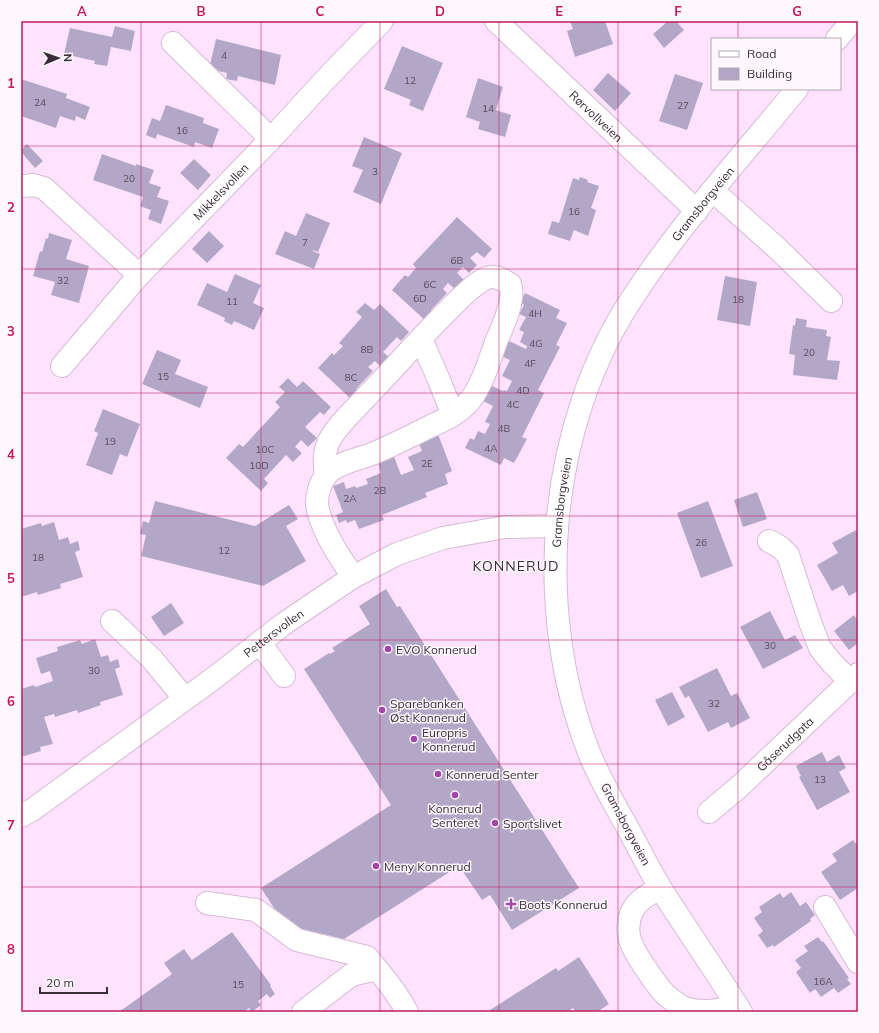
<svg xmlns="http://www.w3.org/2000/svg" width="879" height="1033" font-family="Mulish,sans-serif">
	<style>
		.building { fill: #b3a7c7 }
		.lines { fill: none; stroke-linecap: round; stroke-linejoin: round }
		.minor-casing { stroke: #d5bad4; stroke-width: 24 }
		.major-casing { stroke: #d5bad4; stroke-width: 24 }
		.minor { stroke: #fff; stroke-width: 22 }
		.major { stroke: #fff; stroke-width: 22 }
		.grid { fill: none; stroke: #c2185b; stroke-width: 1; stroke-opacity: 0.55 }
		.poi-dot { fill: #a444ac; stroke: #fef8fe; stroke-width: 1.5 }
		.labels { text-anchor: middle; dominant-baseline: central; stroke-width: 3; stroke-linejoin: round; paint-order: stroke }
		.number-label { font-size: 10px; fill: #574c5c }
		.street-label { font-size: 12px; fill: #382e38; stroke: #fef8fe }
		.poi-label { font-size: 12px; fill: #382e38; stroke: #fef8fe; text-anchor: start }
		.quarter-label { font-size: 14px; letter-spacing: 1px; fill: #382e38; stroke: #fef8fe }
		.neatline { fill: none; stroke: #c2185b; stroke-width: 1.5 }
		.grid-label { font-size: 13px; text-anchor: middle; font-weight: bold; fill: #c2185b }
	</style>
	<rect width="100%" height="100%" fill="#ffe3fe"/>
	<path class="building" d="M570 21H605L613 44 575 57 567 31 573 29Z
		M668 21H676L684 30 664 48 653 34Z
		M115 26 135 31 131 51 111 47 107 66 94 64 95 61 64 54 70 28 112 37Z
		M216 39 281 55 275 85 238 76 237 81 226 79 227 73 209 69Z
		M402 46 443 63 423 111 409 105 411 100 384 89Z
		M608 73 631 93 615 111 593 90Z
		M675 74 703 83 687 130 659 121Z
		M478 78 503 87 496 110 511 115 505 137 478 129 480 122 466 117Z
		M21 79 67 94 66 98 90 107 85 120 76 116 75 121 60 116 56 128 21 116Z
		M166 105 204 118 203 123 219 129 212 148 195 142 194 147 157 134 156 139 146 135 152 118 160 121Z
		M364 137 402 153 381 204 353 192 363 170 352 166Z
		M27 144 43 161 35 168 21 152V150Z
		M102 154 136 166V164L154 170 149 183 161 187 157 197 169 201 161 224 148 219 151 210 140 206 143 197 93 180Z
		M194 159 211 175 198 190 180 173Z
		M580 177 588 180 587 182 599 186 591 208 596 210 588 236 574 230 570 241 548 234 552 221 559 223 573 178 579 180Z
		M306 213 330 223 318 252 313 250V251L320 254 314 269 275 254 285 231 296 236Z
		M457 217 492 249 484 258 477 252 470 258 477 265 469 273 463 267 457 273 464 280 455 289 448 283 443 289 447 293 431 310 434 313 427 322 392 290 405 275 408 277 416 268 413 264Z
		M209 231 224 246 207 263 192 249Z
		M49 233 72 240 66 259 89 266 79 303 51 295 55 282 33 276 40 251 42 252 46 238 48 239Z
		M235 274 261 285 253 303 264 308 254 330 234 321 232 325 224 321 225 318 197 305 207 283 227 292Z
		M725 276 757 282 750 326 717 320Z
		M525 293 560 310 556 318 567 323 556 345 560 347 538 390 544 393 522 437 527 439 514 463 504 458 501 465 465 448 470 438 474 440 478 431 485 434 490 424 485 422 493 406 481 400 488 384 503 391 504 390 507 391 512 381 502 376 510 360 497 354 505 339 526 349 527 346 520 342 524 332 519 330 526 317 519 314 524 305 520 303Z
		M365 303 374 310 380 304 409 332 401 341 397 337 383 352 390 358 381 367 375 361 368 367 373 371 356 389 360 392 352 400 318 368 332 353 334 355 343 346 339 343 362 317 356 312Z
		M796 318 807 320 806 327 827 330 826 336 831 337 827 360 840 361 837 380 793 375 795 355 789 354 793 325 795 326Z
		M157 350 181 360 175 374 208 387 200 408 142 384Z
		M288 378 297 387 303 381 331 407 324 415 320 412 305 427 317 438 308 447 301 440 295 447 302 453 293 462 286 455 264 479 268 483 261 491 226 458 239 444 243 447 280 407 275 402 285 392 279 387Z
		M103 409 140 424 127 457 120 454 112 475 86 465 98 433 94 431Z
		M438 434 452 471 445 474 448 484 425 493 427 497 382 515 384 520 359 529 355 520 347 523 346 520 339 523 336 515 343 512 333 486 344 482 346 489 355 486 356 488 368 484 366 479 381 473 377 460 393 454 401 475 414 470 408 457 422 451 419 444 429 440 428 438Z
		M757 492 767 519 743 527 734 500Z
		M155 501 255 526 289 505 298 519 286 526 306 561 263 586 141 556 146 535 140 534 143 521 149 523Z
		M708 501 733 566 701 578 677 513Z
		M54 522 59 540 68 537 70 544 78 541 80 550 75 552 83 577 60 584 61 588 38 595 37 592 21 597V529L41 523 42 526Z
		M856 530 858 535V591L849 596 843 585 832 591 817 565 838 553 832 543Z
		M386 589 397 607 400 606 579 888 512 930 490 895 482 900 459 866 344 939 285 925 261 888 391 805 304 669 329 653 330 654 335 651 332 648 370 624 359 606Z
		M171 603 184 623 164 636 151 617Z
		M770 611 785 640 795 635 803 648 763 669 740 627Z
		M854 615 858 621V643L849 650 834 631Z
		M95 639 101 657 108 655 110 662 118 659 120 667 115 669 123 695 100 702 101 705 78 713 77 710 55 717 54 714 44 717 53 744 40 747 41 751 21 757V689L34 685 35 687 53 681 50 671 41 674 36 658 58 651 57 647 80 640 82 644Z
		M717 668 731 696 737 693 750 718 731 728 728 722 708 732 689 696 685 698 679 687Z
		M672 692 685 717 668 726 655 700Z
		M822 752 827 762 839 755 846 768 839 772 850 792 817 810 799 777 801 776 796 766Z
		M853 840 858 846V888L840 900 821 872 837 861 832 854Z
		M791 892 800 906 806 902 815 915 810 919 811 921 774 947 773 945 767 948 758 935 763 931 754 918 762 912 759 907 780 893 783 898Z
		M232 932 271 985 270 986 275 994 270 998 267 994 258 1001 261 1005 252 1012 249 1008 243 1012H119L172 974 164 963 184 949 192 960Z
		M818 937 822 942 823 941 849 978 847 979 851 984 838 993 834 988 821 997 815 989 810 993 796 972 801 968 795 960 808 951 804 946Z
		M579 957 609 1004 597 1012H576L573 1008 567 1012H487L556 968 558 971Z"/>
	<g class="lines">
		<defs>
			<g id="minor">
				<path id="s1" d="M496 21 697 211"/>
				<path d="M173 43 271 139"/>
				<path d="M24 186 33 185 44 188 139 275"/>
				<path d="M713 191 779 250 831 301"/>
				<path d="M421 339 439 380 453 415"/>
				<path id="s2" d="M62 366 139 275 271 139 325 80 382 21"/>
				<path d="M326 475C324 464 324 453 328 443 335 427 357 407 369 394 402 360 433 323 468 291 474 286 483 278 491 277 498 276 504 281 510 284 516 299 502 328 496 342 489 361 481 390 466 405 455 416 441 421 427 428 409 437 391 446 372 454 358 459 342 462 330 471 320 480 315 497 318 510 324 534 339 556 353 577"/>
				<path d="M769 541 780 547 788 555 810 622 820 648 832 663 850 681"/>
				<path d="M112 621 152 659 185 699"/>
				<path d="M260 643 284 676"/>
				<path id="s3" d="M709 812 740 786 858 674"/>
				<path id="s4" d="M21 816 32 810 210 681 285 623 353 577 397 554 443 538 505 527 557 526"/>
				<path d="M660 887C652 893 639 899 634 908 628 917 627 931 630 940 634 953 658 988 667 996 672 1000 680 1006 685 1008 702 1014 721 1010 737 1006"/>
				<path d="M207 903 256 910 297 940 367 957 377 969"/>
				<path d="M825 907 858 962"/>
				<path d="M303 1012 351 975 377 969C388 982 399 996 407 1012"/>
			</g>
			<g id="major">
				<path d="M837 39 852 21"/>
				<path id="s5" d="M741 1012C715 970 687 930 661 889 648 868 638 846 626 825 613 802 600 779 590 755 532 610 547 424 635 294 683 221 742 156 797 89"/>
			</g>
		</defs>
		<use href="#minor" class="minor-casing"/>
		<use href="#major" class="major-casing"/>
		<use href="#minor" class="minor"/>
		<use href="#major" class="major"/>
	</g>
	<path class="grid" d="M141 21V1012M261 21V1012M380 21V1012M499 21V1012M618 21V1012M738 21V39M738 89V1012M21 146H858M21 269H858M21 393H858M21 516H858M21 640H858M21 764H858M21 887H858"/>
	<g class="poi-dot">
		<circle cx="388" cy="649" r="4"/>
		<circle cx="382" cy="710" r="4"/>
		<circle cx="414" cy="739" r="4"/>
		<circle cx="438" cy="774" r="4"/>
		<circle cx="455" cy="795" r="4"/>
		<circle cx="495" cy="823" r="4"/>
		<circle cx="376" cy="866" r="4"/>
		<path d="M509 898h4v4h4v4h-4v4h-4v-4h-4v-4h4z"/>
	</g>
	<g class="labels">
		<g class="number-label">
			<text x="224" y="55">4</text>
			<text x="410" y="80">12</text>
			<text x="40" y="102">24</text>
			<text x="683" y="105">27</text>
			<text x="488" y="108">14</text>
			<text x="182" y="130">16</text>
			<text x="375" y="171">3</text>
			<text x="129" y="178">20</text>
			<text x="574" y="211">16</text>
			<text x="305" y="242">7</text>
			<text x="457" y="260">6B</text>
			<text x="63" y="280">32</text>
			<text x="430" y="284">6C</text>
			<text x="420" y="298">6D</text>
			<text x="738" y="299">18</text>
			<text x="232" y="301">11</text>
			<text x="535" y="313">4H</text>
			<text x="536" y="343">4G</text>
			<text x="367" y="349">8B</text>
			<text x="809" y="352">20</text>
			<text x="530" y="363">4F</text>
			<text x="163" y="376">15</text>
			<text x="351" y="377">8C</text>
			<text x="523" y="390">4D</text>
			<text x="513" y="404">4C</text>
			<text x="504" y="428">4B</text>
			<text x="110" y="441">19</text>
			<text x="491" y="448">4A</text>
			<text x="265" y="449">10C</text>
			<text x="427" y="463">2E</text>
			<text x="259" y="465">10D</text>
			<text x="380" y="490">2B</text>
			<text x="350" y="498">2A</text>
			<text x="701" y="542">26</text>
			<text x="224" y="550">12</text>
			<text x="38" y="557">18</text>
			<text x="770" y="645">30</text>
			<text x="94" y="670">30</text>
			<text x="714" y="703">32</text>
			<text x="820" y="779">13</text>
			<text x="823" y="981">16A</text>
			<text x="238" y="984">15</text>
		</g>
		<g class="street-label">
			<text stroke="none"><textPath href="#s1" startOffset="138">Rørvollveien</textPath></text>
			<text stroke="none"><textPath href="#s2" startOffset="236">Mikkelsvollen</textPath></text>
			<text stroke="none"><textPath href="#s5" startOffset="892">Gramsborgveien</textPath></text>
			<text stroke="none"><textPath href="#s5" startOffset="556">Gramsborgveien</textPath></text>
			<text stroke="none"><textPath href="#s4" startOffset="312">Pettersvollen</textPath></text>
			<text stroke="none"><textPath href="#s3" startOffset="102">Gåserudgata</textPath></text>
			<text transform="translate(626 824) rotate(62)">Gramsborgveien</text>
		</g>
		<g class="poi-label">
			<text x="396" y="649">EVO Konnerud</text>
			<text x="390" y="703">Sparebanken<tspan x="390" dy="14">Øst Konnerud</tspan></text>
			<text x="422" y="732">Europris<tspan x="422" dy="14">Konnerud</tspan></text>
			<text x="446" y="774">Konnerud Senter</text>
			<text x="455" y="808" text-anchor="middle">Konnerud<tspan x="455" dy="14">Senteret</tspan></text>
			<text x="503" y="823">Sportslivet</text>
			<text x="384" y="866">Meny Konnerud</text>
			<text x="519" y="904">Boots Konnerud</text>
		</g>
		<g class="quarter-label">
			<text x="516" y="566">KONNERUD</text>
		</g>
	</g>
	<rect width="879" height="1033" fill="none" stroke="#fef8fe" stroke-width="44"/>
	<rect x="711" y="38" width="130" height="52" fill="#fef8fe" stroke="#afa7af"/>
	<rect x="719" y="51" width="20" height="6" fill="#ffffff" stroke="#afa7af"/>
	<text x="747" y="58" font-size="12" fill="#382e38">Road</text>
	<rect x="719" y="68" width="20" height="12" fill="#b3a7c7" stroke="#afa7af"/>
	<text x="747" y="78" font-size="12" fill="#382e38">Building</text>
	<g transform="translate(58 58) rotate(88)" stroke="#fef8fe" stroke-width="3" paint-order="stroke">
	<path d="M0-3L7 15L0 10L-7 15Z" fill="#382e38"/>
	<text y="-6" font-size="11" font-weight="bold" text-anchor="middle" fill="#382e38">N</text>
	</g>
	<path d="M40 987v6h67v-6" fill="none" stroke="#382e38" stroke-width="2"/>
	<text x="46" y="987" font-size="12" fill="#382e38" stroke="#fef8fe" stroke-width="3" paint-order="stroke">20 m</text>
	<rect x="22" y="22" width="835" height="989" class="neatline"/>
	<g class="grid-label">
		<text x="82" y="16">A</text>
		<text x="201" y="16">B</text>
		<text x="320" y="16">C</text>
		<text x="440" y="16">D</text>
		<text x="559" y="16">E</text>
		<text x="678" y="16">F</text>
		<text x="797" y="16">G</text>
		<text x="11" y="88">1</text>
		<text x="11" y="212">2</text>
		<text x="11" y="336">3</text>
		<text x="11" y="459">4</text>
		<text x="11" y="583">5</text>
		<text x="11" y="706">6</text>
		<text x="11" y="830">7</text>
		<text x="11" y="954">8</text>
	</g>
</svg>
